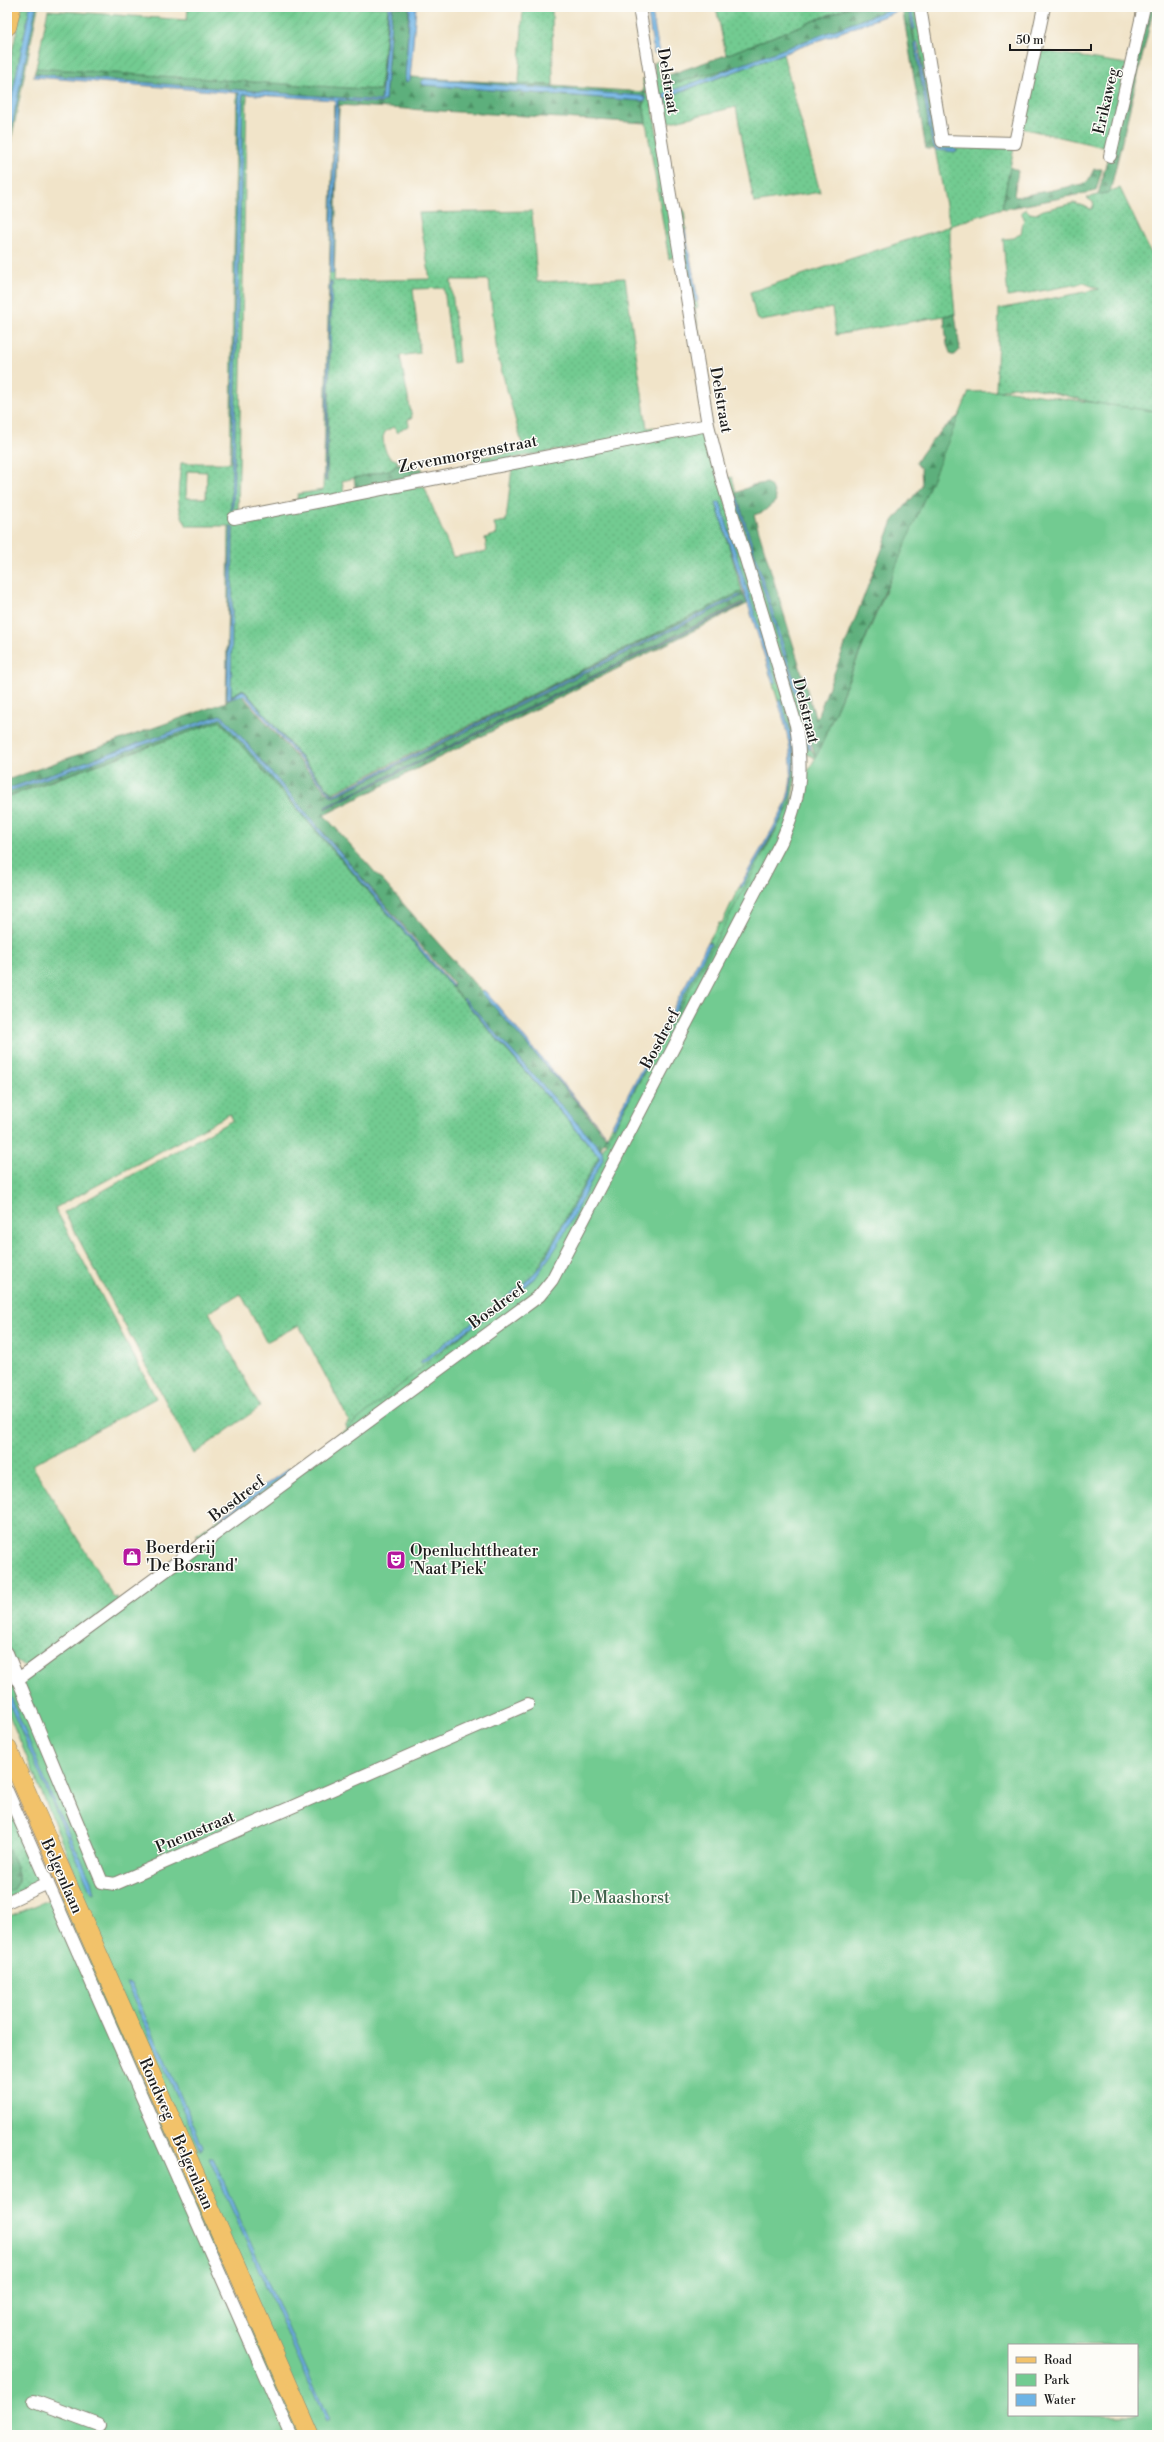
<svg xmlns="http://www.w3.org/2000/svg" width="1164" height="2442" font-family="'Libre Bodoni',serif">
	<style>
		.grass { fill: url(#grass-dots); stroke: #477456; fill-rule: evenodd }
		.forest { fill: url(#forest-firs); stroke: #3c664c; fill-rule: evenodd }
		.park { fill: #72cb91; stroke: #477456; fill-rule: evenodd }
		.garden { fill: url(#garden-furrows); stroke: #477456 }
		.water { fill: #6eb4e5; stroke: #456880 }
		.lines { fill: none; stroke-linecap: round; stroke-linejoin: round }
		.street-casing { stroke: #868072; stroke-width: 14 }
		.primary-casing { stroke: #868072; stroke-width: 20 }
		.street { stroke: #fff; stroke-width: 12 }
		.primary { stroke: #f2c26a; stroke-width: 19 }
		.labels { text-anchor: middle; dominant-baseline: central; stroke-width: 3; stroke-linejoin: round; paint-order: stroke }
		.street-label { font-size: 16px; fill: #1c1c1c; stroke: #fdfcf7 }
		.poi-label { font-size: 16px; fill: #1c1c1c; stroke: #fdfcf7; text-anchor: start }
		.park-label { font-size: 16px; fill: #3e624b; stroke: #fdfcf7 }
	</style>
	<defs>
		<pattern id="grass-dots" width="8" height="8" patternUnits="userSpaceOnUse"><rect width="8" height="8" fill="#72cb91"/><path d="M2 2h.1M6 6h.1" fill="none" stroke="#62ae7c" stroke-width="1.8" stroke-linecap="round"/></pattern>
		<pattern id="forest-firs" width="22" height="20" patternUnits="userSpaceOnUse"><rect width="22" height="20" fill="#5daf7b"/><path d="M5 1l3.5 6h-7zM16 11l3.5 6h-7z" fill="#4c8e64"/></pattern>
		<pattern id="garden-furrows" width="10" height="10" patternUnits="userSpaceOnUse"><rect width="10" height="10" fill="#72cb91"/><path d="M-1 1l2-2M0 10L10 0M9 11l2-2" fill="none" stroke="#62ae7c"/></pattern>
	</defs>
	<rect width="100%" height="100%" fill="#fdfcf7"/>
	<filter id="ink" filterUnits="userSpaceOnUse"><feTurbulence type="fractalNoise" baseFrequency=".025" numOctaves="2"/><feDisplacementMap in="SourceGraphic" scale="8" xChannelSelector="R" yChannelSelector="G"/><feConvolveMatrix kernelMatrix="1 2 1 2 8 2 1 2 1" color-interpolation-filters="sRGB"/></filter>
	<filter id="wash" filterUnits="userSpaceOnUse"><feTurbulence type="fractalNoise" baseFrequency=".012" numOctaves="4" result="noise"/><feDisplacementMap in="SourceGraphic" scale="16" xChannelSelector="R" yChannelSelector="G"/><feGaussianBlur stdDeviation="0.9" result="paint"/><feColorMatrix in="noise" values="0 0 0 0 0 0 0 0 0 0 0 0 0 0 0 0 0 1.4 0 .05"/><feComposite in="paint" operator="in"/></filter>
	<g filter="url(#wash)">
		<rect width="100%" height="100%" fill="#f1e4c9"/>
		<path class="grass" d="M22 7H30L7 121V74Z
			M36 7H38L7 161V151Z
			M523 7H552L553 85 519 84Z
			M716 7H849L726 55Z
			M911 7H918L939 143 1014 148 1002 208 950 226V259L955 314 836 335 832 308 761 321 756 318 750 292 950 226 935 149 956 152 957 150 939 148 934 142 919 44 917 42 915 44Z
			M1037 50 1127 64 1107 148 1021 128Z
			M783 54 820 192 754 203 736 107 666 123 668 134 666 135 663 132 654 63 661 60 657 65 663 86 742 65 666 93 663 95 664 111 667 109 666 99 669 96Z
			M643 79H648L677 255 669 259 643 104 646 98 644 97Z
			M237 93H239L231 510 233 509 243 94H247L238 514 424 486 453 557 487 551 485 538 497 534 494 523 506 521 512 467 697 431 705 434 791 721 797 772 786 823 616 1151 604 1141 612 1126 614 1127 711 944 708 942 719 923H722L739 887 741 888C770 837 802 801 792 738 790 726 784 713 781 700L778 701 766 661 773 683 775 682 720 502 716 503 742 591 332 793 243 689 231 697 233 527 231 525 226 702 229 526H187C174 506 179 485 181 463H230ZM187 471 207 472 206 498H186Z
			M334 105 332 274 339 105 334 281 430 279 419 213 532 211 537 282 625 278 647 428 654 427 655 432 483 464 477 458 524 451 497 354 489 280H451L459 362 453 363 444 288 413 289 420 353 400 356 412 418 408 419 409 426 403 428 398 433 393 427 385 432 383 437 384 447 389 457 398 461 393 469 342 481 344 493 296 502 298 494 323 490ZM331 281 332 282 327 481H325V477Z
			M1120 188 1157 266V414H1141L1030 387H1013L990 394 996 390 999 309 1099 289 1084 283 1008 297 1003 239 1014 238 1021 233 1024 218 1021 212 1026 209 1030 213 1036 214 1043 210 1074 203 1092 209 1094 203 1087 198Z
			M680 206 681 210H684L686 230 683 231 695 302H697L698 307 695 309 703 357 676 211Z
			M732 477 737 496 735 497 799 706 808 749H811L816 758 803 753 725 479Z
			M220 721 598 1155V1158C577 1200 559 1248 526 1283L421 1361V1364L501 1306 536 1277 558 1245 596 1173 603 1159 601 1148 612 1159 558 1258 541 1284 511 1309 350 1430 345 1426 349 1421 299 1325 266 1342 241 1294 209 1312 260 1407 194 1454 64 1212 233 1120 230 1114 55 1208 156 1398 32 1465 114 1598 117 1597 118 1601 34 1664 24 1666 13 1660 7 1643V797Z
			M291 1470V1474L206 1537 196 1535 220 1518 223 1520Z
			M7 1803 40 1875 34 1885 7 1898V1892L14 1889C25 1874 11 1862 7 1848 4 1834 7 1816 7 1803Z"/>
		<path class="forest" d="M388 7 381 101 34 74 36 68 380 90Z
			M392 7H409L405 82 411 77 645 92 644 97 425 79 424 85 643 101 646 123 338 105V100L381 103 385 100Z
			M849 7H896L742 65 665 86 663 77 726 55Z
			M1146 7H1154L1110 192 1098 195Z
			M907 8 909 11 932 143 935 149H926L903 13V9Z
			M1010 167 1018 171 1014 195 1016 197 1083 184 1088 181 1094 169H1102L1096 191 1005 209 1002 208Z
			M955 314 960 350 955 355H951L947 345 944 316Z
			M971 407 884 593 816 758 736 493 753 485 767 483 773 489 776 501 763 512 754 515 816 720 893 521 922 486 921 469 916 463C929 440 949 422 971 407Z
			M403 463 410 470 422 468 424 476 361 490 355 487 354 478 393 469 397 464Z
			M742 591 747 604 324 815 481 991 606 1137 600 1149 463 998 598 1155 220 721 7 796V792L221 718 453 987 454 984 222 716 7 789V780L226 702 241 694 327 793 334 797 741 596 334 795 330 793 242 690 231 696 243 689 332 793H336ZM743 602 744 604 325 809V807Z
			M7 1847C13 1860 24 1876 14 1889L7 1892Z"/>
		<path class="park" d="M1010 391 1153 411 1157 410V2435H7V1917L81 1887 7 1710V1685L207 1541 532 1279 818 753 969 392ZM1009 2345H1137V2415H1009Z"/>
		<path class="garden" d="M188 7H388L380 90 36 68 48 10 187 20Z"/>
		<path class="water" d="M30 7H36L7 151V121Z
			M389 7H392L385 100 381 103 338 100 333 274 330 273 335 100 243 94 233 509 231 510 239 93 34 77V74L381 101Z
			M410 7H416L410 80 406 82 405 78Z
			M647 7H651L659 51 657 54 654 53Z
			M896 7H911L915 29H913L909 9 906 8 669 96 666 99 667 110 664 111 662 96 666 93Z
			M917 42 934 142 939 148 956 149 957 152 936 150 932 143 915 44Z
			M425 79 642 96 647 99 643 101 424 85 421 82Z
			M685 229 698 301 695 302 683 231Z
			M330 281 332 282 326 482 325 477Z
			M735 496H737L802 706 811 749H808L799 706Z
			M720 502 776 682 773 683 716 503Z
			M231 525 233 527 231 697 243 690 332 795 739 595 741 596 332 797 244 695 227 700Z
			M744 603 325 808V807Z
			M781 700 792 738 794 764 790 795 784 813 741 888 740 886C753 861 769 837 782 811 799 777 789 735 778 701Z
			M220 715 225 718 454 987 451 986 221 718 7 792V789Z
			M708 942 711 943 614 1127 612 1125Z
			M482 990 485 991 608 1137 482 993Z
			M464 998 602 1151 603 1159 558 1245 536 1277 501 1306 421 1364V1361L525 1283 541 1266 600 1157 463 999Z
			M289 1468 291 1470 222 1521 220 1518Z
			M7 1688 56 1807 91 1880 94 1893 91 1892 7 1699Z
			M126 1983 131 1984 203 2146 201 2150Z
			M209 2158H213L329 2420 326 2421Z"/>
	</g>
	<g filter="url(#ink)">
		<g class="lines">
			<defs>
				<path id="street" d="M920 7 942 141 1015 143 1044 7
					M1110 156 1144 7
					M234 518 708 425
					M7 1653 102 1882 115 1884 528 1704
					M17 1680 539 1296 552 1280 781 842C801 797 803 773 796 725L722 480 708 425 639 7
					M7 1791 291 2435
					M7 1902 48 1883
					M34 2401 99 2425"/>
				<path id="primary" d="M7 26 11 7
					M7 1748 310 2435"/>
			</defs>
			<use href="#street" class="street-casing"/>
			<use href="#primary" class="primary-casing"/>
			<use href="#street" class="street"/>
			<use href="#primary" class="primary"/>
		</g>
	</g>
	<defs>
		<symbol id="shop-square" viewBox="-11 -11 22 22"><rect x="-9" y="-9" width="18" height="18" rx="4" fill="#b5179e" stroke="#fdfcf7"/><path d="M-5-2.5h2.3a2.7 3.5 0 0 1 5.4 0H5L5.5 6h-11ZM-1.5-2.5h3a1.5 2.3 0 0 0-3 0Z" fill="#fff"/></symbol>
		<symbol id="theatre-square" viewBox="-11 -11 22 22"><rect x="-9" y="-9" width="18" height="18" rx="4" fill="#b5179e" stroke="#fdfcf7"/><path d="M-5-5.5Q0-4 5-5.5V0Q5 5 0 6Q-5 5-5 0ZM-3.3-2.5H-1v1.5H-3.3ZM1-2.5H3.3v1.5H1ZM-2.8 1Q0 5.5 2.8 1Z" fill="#fff"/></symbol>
	</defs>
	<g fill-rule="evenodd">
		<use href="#shop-square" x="121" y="1546" width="22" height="22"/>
		<use href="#theatre-square" x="385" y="1549" width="22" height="22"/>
	</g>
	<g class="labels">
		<g class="street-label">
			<text transform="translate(668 81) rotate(81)">Delstraat</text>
			<text transform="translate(1106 101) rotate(-77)">Erikaweg</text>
			<text transform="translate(721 400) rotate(80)">Delstraat</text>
			<text transform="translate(468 454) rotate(-11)">Zevenmorgenstraat</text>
			<text transform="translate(806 711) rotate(76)">Delstraat</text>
			<text transform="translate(660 1039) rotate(-62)">Bosdreef</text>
			<text transform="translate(497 1306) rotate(-36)">Bosdreef</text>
			<text transform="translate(237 1499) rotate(-37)">Bosdreef</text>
			<text transform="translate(195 1832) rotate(-23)">Pnemstraat</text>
			<text transform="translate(62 1876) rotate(66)">Belgenlaan</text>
			<text transform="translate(157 2089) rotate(66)">Rondweg</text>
			<text transform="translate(193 2172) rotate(66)">Belgenlaan</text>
		</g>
		<g class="poi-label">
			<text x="146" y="1548">Boerderij<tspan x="146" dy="18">'De Bosrand'</tspan></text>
			<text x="410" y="1551">Openluchttheater<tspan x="410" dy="18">'Naat Piek'</tspan></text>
		</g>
		<g class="park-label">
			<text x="620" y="1898">De Maashorst</text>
		</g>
	</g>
	<rect width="1164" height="2442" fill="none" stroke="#fdfcf7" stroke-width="24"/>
	<rect x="1008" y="2344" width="130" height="72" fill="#fdfcf7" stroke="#a3a29f"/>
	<rect x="1016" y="2357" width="20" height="6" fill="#f2c26a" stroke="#a3a29f"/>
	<text x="1044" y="2364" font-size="12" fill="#1c1c1c">Road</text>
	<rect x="1016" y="2374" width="20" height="12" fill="#72cb91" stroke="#a3a29f"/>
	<text x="1044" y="2384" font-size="12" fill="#1c1c1c">Park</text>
	<rect x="1016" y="2394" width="20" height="12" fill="#6eb4e5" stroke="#a3a29f"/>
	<text x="1044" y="2404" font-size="12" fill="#1c1c1c">Water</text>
	<path d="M1010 44v6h81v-6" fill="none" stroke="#1c1c1c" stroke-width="2"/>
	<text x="1016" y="44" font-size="12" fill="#1c1c1c" stroke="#fdfcf7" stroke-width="3" paint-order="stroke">50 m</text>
</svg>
